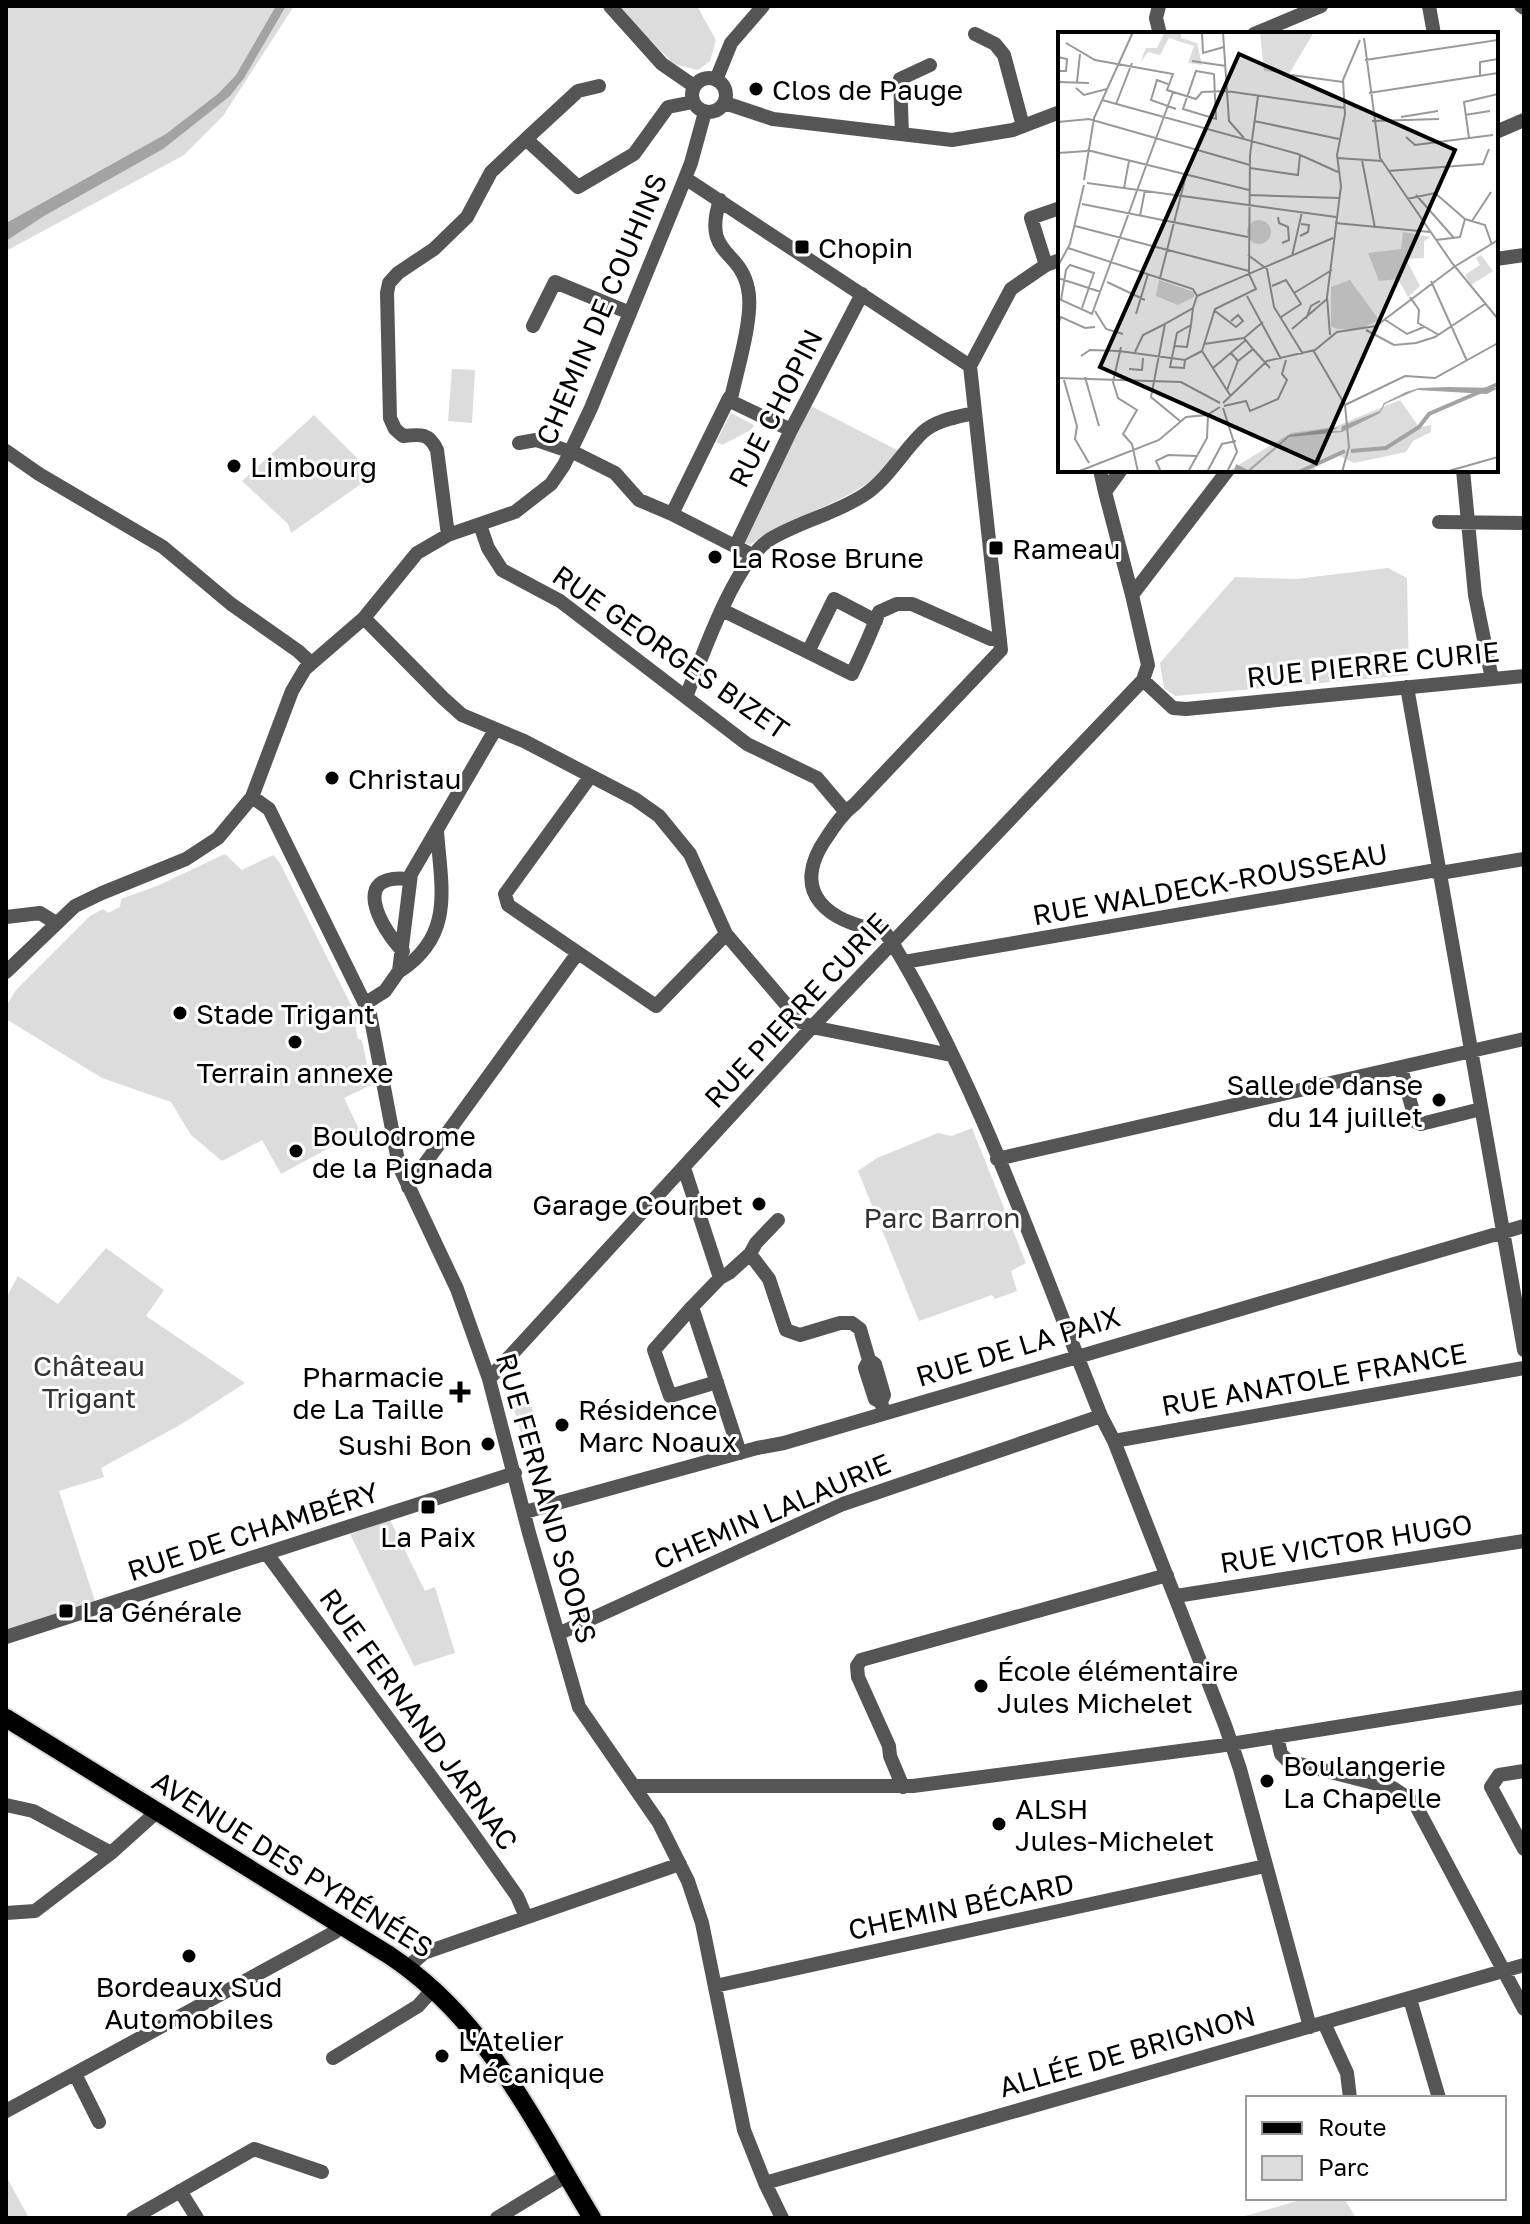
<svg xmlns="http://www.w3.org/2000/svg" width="1530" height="2224" font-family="'Golos Text',sans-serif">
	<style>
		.green { fill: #dcdcdc }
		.water { fill: #a3a3a3 }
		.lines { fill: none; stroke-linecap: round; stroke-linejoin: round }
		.major-casing { stroke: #dbdbdb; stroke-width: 22 }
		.minor { stroke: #555; stroke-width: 14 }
		.major { stroke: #000; stroke-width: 18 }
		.poi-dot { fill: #000; stroke: #fff; stroke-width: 3 }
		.labels { text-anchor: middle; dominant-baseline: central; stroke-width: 6; stroke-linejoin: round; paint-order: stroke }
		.poi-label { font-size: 28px; fill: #000; stroke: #fff; text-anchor: start }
		.street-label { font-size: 28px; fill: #000; stroke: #fff }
		.park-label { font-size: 28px; fill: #333; stroke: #fff }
		.inset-river { fill: none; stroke: #a3a3a3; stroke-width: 4 }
		.inset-road { fill: none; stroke: #999; stroke-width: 2 }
		.view { fill: #000; fill-opacity: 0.15; stroke: #000; stroke-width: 4 }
		.inset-edge { fill: none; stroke: #000; stroke-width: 4 }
	</style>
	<rect width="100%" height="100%" fill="#fff"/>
	<path class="green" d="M6 6H294L223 116 184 155 6 251Z
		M615 6H697L716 40 710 61 698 70 674 64Z
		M452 369 475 370 472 423 448 421Z
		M811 406 899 451C893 459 886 468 878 475 841 506 790 516 750 545L740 541Z
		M731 413 754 425 751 430 722 445 716 442Z
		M314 415 374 475 291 533 288 524 242 481Z
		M1388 568 1407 578 1409 675 1175 696 1164 688 1160 663 1235 577 1296 579Z
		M225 854 242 870 273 855 280 863 358 1019 355 1025 358 1039 362 1040 371 1085 344 1098 360 1131 281 1174 262 1140 222 1161 191 1135 171 1102 102 1078 6 1019V1006L16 990 90 916 103 909 108 913 120 907 121 899 157 886Z
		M972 1128 1026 1263 1011 1271 1017 1291 995 1299 992 1295 919 1321 858 1171 877 1158 938 1133 952 1136Z
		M106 1248 164 1290 146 1316 245 1383 180 1425 101 1468 104 1477 59 1491 95 1601 6 1630V1298L18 1276 58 1304Z
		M527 1391 539 1431 522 1436 510 1396Z
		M390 1520 425 1591 435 1587 455 1653 414 1666 350 1534Z
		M6 2176 29 2218H6Z
		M1307 2198H1344L1356 2218H1238Z"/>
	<path class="water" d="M276 6H286L244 78 230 96 163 149 44 216 6 241 8 222 166 134 219 93 236 75Z"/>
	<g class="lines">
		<defs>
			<path id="major" d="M6 1718 389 1955C487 2020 533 2121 592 2218"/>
		</defs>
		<use href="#major" class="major-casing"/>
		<path class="minor" d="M610 6 662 64 694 86
			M1159 6 1156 18 1160 34
			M1429 6 1434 34
			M1521 6 1524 8
			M975 34 995 44 1004 55 1023 126
			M1254 34 1321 6
			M692 95a17 17 0 1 1 34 0a17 17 0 1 1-34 0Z
			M716 80 731 43 763 6
			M725 103 773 119 952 140 1013 130 1060 112
			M1496 132 1524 120
			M902 134 900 79 930 65
			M526 139 578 91 599 86
			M685 178 970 366 1001 650 855 804C843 813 835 825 827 837 787 894 830 923 884 931L893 944C981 1090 1037 1258 1101 1416L1114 1441 1225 1725 1240 1769 1310 2027
			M720 200C702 256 740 248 748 289 754 314 738 367 732 394L728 400
			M1496 259 1524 255
			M1046 265 1031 218 1060 208
			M533 326 555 282 630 313
			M970 366 1011 289 1046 265 1060 260
			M519 443 536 440 577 454 615 473 639 500 672 514
			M6 451 39 474 163 547 231 604 298 651 311 663
			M1100 470 1105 492
			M1121 470 1105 492 1132 595
			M1463 470 1475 595 1492 679
			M1439 522 1524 523
			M480 525 488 548 502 570 560 601 747 744 817 778 845 811
			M448 535 437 450C429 433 421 434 403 436L395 429 390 418 387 293 389 283 398 273 434 249 467 217 491 172 526 139 578 187 634 154 668 107 693 102
			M736 545 791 430 862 294
			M752 555 672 514 728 400 791 430
			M722 610 808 652
			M364 618 443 698 462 715 524 741 635 799 659 816 690 854 726 934 801 1022 812 1027 951 1055
			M876 621 834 599 808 652 852 674C862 653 871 633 879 612L897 604H912L991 639H1000
			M1143 680 1173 708 1186 709 1524 676
			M1407 687 1524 1350
			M686 697C702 657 734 563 769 540 798 522 835 514 864 495 888 479 902 452 923 432 937 420 957 417 974 413
			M590 777 505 894 508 905 656 1006 726 934
			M252 797 269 809 370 1014 399 1166 457 1289 489 1379 529 1533 579 1707 659 1823 688 1881 702 1923 744 2130 765 2183 782 2218
			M6 917 40 913 56 923
			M403 951C381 929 349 872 409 879
			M904 962 1431 871 1440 873 1524 859
			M400 971C455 935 441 887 437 831
			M6 972 75 906 102 893 186 859 218 838 252 797 292 691 305 669 364 618 417 553 448 535 515 512 551 484 564 465 591 408 680 191 691 163 705 112
			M366 1003 385 991 399 971 411 874 495 730
			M1401 1068 1416 1122 1421 1124 1481 1109
			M997 1159 1524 1039
			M684 1168 720 1278 692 1307 740 1453
			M408 1187 577 954
			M778 1220 756 1243 750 1254 769 1279 786 1330 800 1335 840 1323H852L860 1329 869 1360 875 1364 884 1395 881 1402 884 1413
			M720 1278 729 1273 750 1254
			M692 1307 654 1350 670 1396 717 1382
			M869 1360 865 1368 875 1399 881 1402
			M489 1379 812 1027 1143 680 1148 665 1132 595 1228 470
			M1114 1441 1524 1368
			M525 1512 757 1448 784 1443 1524 1226
			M267 1554 466 1824 517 1896 526 1917
			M1176 1596 1524 1541
			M558 1634 843 1504 1101 1416
			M6 1637 515 1473
			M1277 1736 1281 1754 1288 1761 1393 1788 1414 1802 1524 2009
			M1524 1771 1499 1775 1491 1787 1524 1849
			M634 1786H913L1218 1746 1524 1697
			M903 1787 890 1756 889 1746 858 1677 857 1666 861 1660 1167 1575
			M6 1805 33 1811 111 1853
			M6 1913 35 1911 111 1853 151 1817 156 1810
			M408 1967 424 1953 680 1864
			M715 1986 1265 1866
			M1410 1999 1439 2098
			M1324 2023 1347 2073 1350 2098
			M333 2058 418 2006 434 1988
			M75 2074 99 2122
			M6 2111 335 1932 341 1925
			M765 2183 1524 1965
			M180 2191 197 2218
			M133 2218 254 2149 322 2172
			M497 2218 566 2176"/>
		<use href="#major" class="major"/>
	</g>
	<g class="poi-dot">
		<circle cx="756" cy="89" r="8"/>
		<rect x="794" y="239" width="16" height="16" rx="4"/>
		<circle cx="234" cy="466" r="8"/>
		<rect x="988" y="540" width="16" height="16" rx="4"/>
		<circle cx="715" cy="557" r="8"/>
		<circle cx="332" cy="778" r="8"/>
		<circle cx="180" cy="1013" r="8"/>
		<circle cx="295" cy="1042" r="8"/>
		<circle cx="1439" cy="1100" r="8"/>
		<circle cx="296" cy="1151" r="8"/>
		<circle cx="759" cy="1204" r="8"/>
		<path d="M456 1380h8v8h8v8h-8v8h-8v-8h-8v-8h8z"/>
		<circle cx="562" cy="1425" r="8"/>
		<circle cx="488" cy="1444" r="8"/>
		<rect x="420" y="1499" width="16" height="16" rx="4"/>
		<rect x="58" y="1603" width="16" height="16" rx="4"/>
		<circle cx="981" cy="1686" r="8"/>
		<circle cx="1267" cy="1781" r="8"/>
		<circle cx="999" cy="1824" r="8"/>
		<circle cx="189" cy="1956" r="8"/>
		<circle cx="442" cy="2056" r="8"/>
	</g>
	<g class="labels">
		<g class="poi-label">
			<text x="772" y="89">Clos de Pauge</text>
			<text x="818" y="247">Chopin</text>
			<text x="250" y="466">Limbourg</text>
			<text x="1012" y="548">Rameau</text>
			<text x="731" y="557">La Rose Brune</text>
			<text x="348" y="778">Christau</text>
			<text x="196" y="1013">Stade Trigant</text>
			<text x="295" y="1072" text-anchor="middle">Terrain annexe</text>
			<text x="1423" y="1084" text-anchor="end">Salle de danse<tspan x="1423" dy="32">du 14 juillet</tspan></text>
			<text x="312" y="1135">Boulodrome<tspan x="312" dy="32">de la Pignada</tspan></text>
			<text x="743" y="1204" text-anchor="end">Garage Courbet</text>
			<text x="444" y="1376" text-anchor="end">Pharmacie<tspan x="444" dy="32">de La Taille</tspan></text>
			<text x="578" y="1409">Résidence<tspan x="578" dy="32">Marc Noaux</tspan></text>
			<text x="472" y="1444" text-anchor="end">Sushi Bon</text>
			<text x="428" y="1536" text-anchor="middle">La Paix</text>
			<text x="82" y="1611">La Générale</text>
			<text x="997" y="1670">École élémentaire<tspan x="997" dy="32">Jules Michelet</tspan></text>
			<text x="1283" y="1765">Boulangerie<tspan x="1283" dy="32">La Chapelle</tspan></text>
			<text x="1015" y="1808">ALSH<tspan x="1015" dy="32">Jules-Michelet</tspan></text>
			<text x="189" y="1986" text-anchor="middle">Bordeaux Sud<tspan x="189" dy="32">Automobiles</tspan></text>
			<text x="458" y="2040">L'Atelier<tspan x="458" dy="32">Mécanique</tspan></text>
		</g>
		<g class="street-label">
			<text transform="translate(601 309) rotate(-67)">CHEMIN DE COUHINS</text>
			<text transform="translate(775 408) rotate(-63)">RUE CHOPIN</text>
			<text transform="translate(671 652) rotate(35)">RUE GEORGES BIZET</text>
			<text transform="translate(1373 664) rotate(-6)">RUE PIERRE CURIE</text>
			<text transform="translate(1210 884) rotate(-10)">RUE WALDECK-ROUSSEAU</text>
			<text transform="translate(796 1010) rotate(-47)">RUE PIERRE CURIE</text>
			<text transform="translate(1018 1346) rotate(-17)">RUE DE LA PAIX</text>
			<text transform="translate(1314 1379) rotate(-10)">RUE ANATOLE FRANCE</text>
			<text transform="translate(547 1498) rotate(74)">RUE FERNAND SOORS</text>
			<text transform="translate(772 1511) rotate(-23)">CHEMIN LALAURIE</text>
			<text transform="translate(253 1531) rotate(-18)">RUE DE CHAMBÉRY</text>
			<text transform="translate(1346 1543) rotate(-9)">RUE VICTOR HUGO</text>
			<text transform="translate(419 1719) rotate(54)">RUE FERNAND JARNAC</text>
			<text transform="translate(293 1864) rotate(32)">AVENUE DES PYRÉNÉES</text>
			<text transform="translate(961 1906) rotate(-12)">CHEMIN BÉCARD</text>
			<text transform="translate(1127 2051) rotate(-16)">ALLÉE DE BRIGNON</text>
		</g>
		<g class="park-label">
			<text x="942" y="1217">Parc Barron</text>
			<text x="89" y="1365">Château<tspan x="89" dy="32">Trigant</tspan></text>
		</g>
	</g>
	<g transform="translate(1058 32)">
		<rect width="440" height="440" fill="#fff"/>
		<path d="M107 0H123V6L139 11 144 33 130 31 136 14 111 6 102 23 90 20 82 31 88 16H99ZM202 0H256L231 42 206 39ZM189 200a12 12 0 1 1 24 0a12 12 0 1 1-24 0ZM345 200 373 205 366 209V226L348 227 362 254 350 265 340 247 321 249 310 221 343 217ZM423 223 435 239 413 253 407 243 422 233 418 226ZM101 248 136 260V265L120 273 98 264ZM292 248 321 288 302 297H279L273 294V255ZM342 368 361 395 373 393V400L355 409 348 420 296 431 281 424 257 435 258 440H169L233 401 276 395Z" fill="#dcdcdc"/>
		<path d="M390 355 440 356 429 362 359 358 327 372 322 381 284 400 231 405 191 440H176L178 432 190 438 231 403 281 395 274 399H283L284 394 322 379 326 371 348 360 361 356Z" fill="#a3a3a3"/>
		<path class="inset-river" d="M293 419 328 416 361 395 371 382 440 352M241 440 287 419"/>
		<path class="inset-road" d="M144 0 145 21 166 15M165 0 171 89 186 106M24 1H75M306 6 322 126 394 231 440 287M8 11 37 28 115 42 109 58 138 67 144 60 168 59 287 76M0 25 9 27 8 39H0M307 28 440 8 438 0M134 29 168 34M138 39 156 42 158 87 125 77ZM233 43 285 50M422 44V30L440 27M0 50 31 51M19 50 22 22M110 52 99 48 93 68 118 77M18 56 26 63 49 57M311 61 440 41M44 68 240 122 280 140M58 72 74 31M407 83 432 79M343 85 380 79M196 89 281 107M314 89 381 87M0 90 31 87 192 133M348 105 357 113 435 103M411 106 406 70 440 62M29 118 191 158M0 121 29 119M279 126 324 129M304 128 317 196M192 136 240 143 242 123M330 139 425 132 431 117M26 148 36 86 75 0M29 151 278 185M66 156 71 129M191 163 281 166M358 163 396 206M349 167 377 161 407 187 427 193 434 213M24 172 190 205M82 184 87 158M220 185 221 191 230 195 231 208 224 211M414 189 433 160M277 191 372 200M17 194 191 239M242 204 250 200 251 193 243 192M378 208 402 205 407 187M10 216 135 257 139 264M190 223 209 237 216 275 245 322M234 224 244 180M0 234 12 212 26 153M396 235 440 208M191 242 192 123 200 64M0 246 43 260M102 246 128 143M373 249 409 329M49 250 87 268M214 254 228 248 243 272 223 285M236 261 274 238M189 264 223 327M352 265 361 278 360 291 381 303M24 276 36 241 12 233 8 238 3 268 34 282 115 60M37 279 48 297 65 302M157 279 178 295 185 289 180 283 173 289M78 282 90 242M248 287 253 274 262 269M326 287 349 302 366 295M0 292 3 285 27 296 37 295M234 297 269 267M308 298 336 313 358 311 377 305 427 272M272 303 269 265 283 154 279 123 287 82 285 48 302 8M146 312 186 306 205 290M116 314 129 315 133 293M63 315 55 350 60 366 79 378 65 402 74 412 80 440M195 317 212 336M255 318 287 373 291 415 284 440M77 320 85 303 107 292M173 321 180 329 195 317 186 306M23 324 32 318 61 319 127 328 144 319M127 328 126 336 112 335 119 301 133 293 135 276M155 336 188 308M71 337 84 338 85 326M27 345 41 394M0 346 123 350 162 371M6 348 19 394 17 407 31 431M169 358 180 329M172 363 144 319 157 277 198 257 191 242M165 371 209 329 257 318 279 300 318 294 396 235M287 373 347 344 377 346 440 311M166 374 188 369 192 379 220 367 229 348 224 342 228 328M165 376 179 420 169 440M122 389 93 365 107 292 135 276 139 264 275 206M19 440 101 408 128 385 149 383 162 375M103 440 98 429 110 423 139 424M130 440 149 406 150 383M149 440 164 412 178 409M387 440 440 425"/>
		<path class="view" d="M181 22 397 118 258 431 42 335Z"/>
		<rect width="440" height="440" class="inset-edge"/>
	</g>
	<rect width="1530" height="2224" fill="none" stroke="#000000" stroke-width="16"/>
	<rect x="1246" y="2096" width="260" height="104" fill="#ffffff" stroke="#999999" stroke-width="2"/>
	<rect x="1262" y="2122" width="40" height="12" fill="#000000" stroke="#999999" stroke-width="2"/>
	<text x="1318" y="2136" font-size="24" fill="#000000">Route</text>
	<rect x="1262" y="2156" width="40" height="24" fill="#dcdcdc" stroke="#999999" stroke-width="2"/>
	<text x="1318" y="2176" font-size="24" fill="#000000">Parc</text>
</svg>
